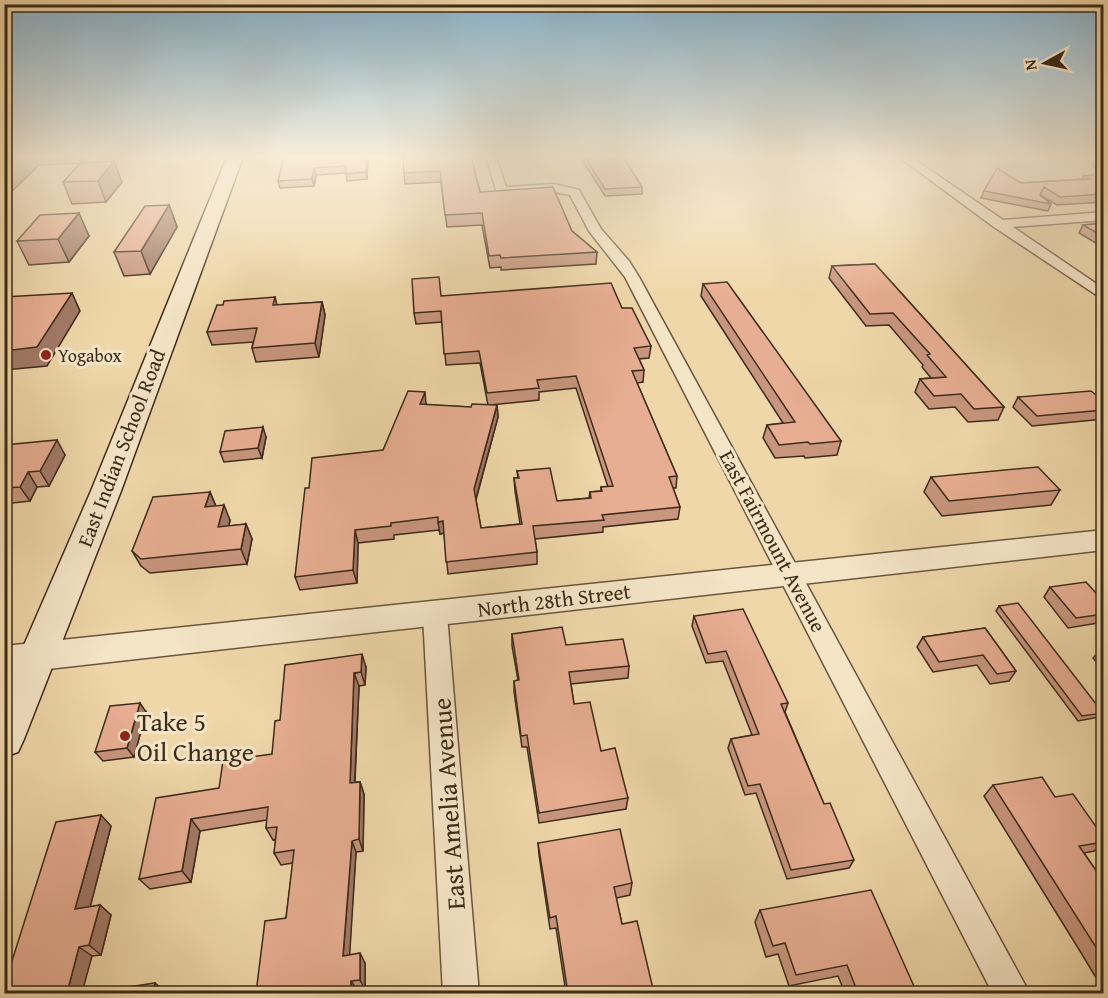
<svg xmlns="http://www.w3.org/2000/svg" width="1108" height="998" font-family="'Gentium Book Plus',serif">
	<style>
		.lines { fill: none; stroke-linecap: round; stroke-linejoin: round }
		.minor-casing { stroke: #6a563c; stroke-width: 3 }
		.tertiary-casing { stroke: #6a563c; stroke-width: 3 }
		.secondary-casing { stroke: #3d2b18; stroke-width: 3 }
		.minor { fill: #f5e5c7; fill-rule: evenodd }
		.tertiary { fill: #f5e5c7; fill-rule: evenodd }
		.secondary { fill: #f5e5c7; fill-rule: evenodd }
		.wall { fill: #c8967e; stroke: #3d2b18; stroke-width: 1.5; fill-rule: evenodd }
		.shaded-wall { fill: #a27a67; stroke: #3d2b18; stroke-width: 1.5 }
		.building { fill: #e8ae93; stroke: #3d2b18; stroke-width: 1.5 }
		.poi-dot { fill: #8f2418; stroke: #f5e5c7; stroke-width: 2 }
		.labels { text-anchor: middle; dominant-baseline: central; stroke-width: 6; stroke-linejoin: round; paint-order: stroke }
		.far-poi-label { font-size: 18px; fill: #3d2b18; stroke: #f5e5c7; text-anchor: start }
		.street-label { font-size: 21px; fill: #3d2b18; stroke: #f5e5c7 }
		.near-poi-label { font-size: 26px; fill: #3d2b18; stroke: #f5e5c7; text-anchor: start }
		.near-street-label { font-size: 26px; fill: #3d2b18; stroke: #f5e5c7 }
	</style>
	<rect width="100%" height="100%" fill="#efd7a9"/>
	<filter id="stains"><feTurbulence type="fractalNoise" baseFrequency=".00333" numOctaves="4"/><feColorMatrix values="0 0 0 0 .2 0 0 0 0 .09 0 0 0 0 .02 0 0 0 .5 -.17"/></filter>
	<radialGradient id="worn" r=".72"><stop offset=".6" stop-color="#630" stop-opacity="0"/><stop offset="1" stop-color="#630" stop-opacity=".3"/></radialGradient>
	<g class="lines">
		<defs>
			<path id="minor" d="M486 157H496L506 187 554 184 579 190 601 229 629 261 639 277 1030 994H993L625 277 589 231 570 195 554 192 497 193Z
				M899 157H911L1003 220 1104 212V220L1013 227 1104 289V300L994 227Z
				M435 605 444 608 447 615 479 994H443L423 615 426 608Z"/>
			<path id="tertiary" d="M1104 530V550L4 674V646Z"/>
			<path id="secondary" d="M227 157H243L121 491 24 739 18 752 4 757V691L91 491Z"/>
		</defs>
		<use href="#minor" class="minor-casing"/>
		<use href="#tertiary" class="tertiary-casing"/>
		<use href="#secondary" class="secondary-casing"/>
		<use href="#minor" class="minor"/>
		<use href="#tertiary" class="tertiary"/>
		<use href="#secondary" class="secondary"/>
	</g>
	<path class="wall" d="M4 157H88L83 163 39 165 4 199Z
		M284 157H368L367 179 347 181 346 173 316 175 314 186 280 188 278 181Z
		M471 157 480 192 572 231 597 252 596 264 501 270V267L490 268 482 225 447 227 441 182 405 184 404 173Z
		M580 157H623L642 187V194L605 196Z
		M1095 158H1104V172L1092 166Z
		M81 163 122 182 106 202 72 204 63 182Z
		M1104 174V202L1057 205 1040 195 1051 204 1048 211 981 198 984 191 1021 183 1082 179 1084 176Z
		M169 205 177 227 150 274 124 276 114 252Z
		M1104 223V248L1079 233 1083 225Z
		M89 236 69 262 29 265 17 241Z
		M875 264 1004 407 998 420 968 422 955 407 929 409 915 392 920 379 931 378 922 367 923 365 889 325 866 326 829 278 832 266Z
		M703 284 841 441 837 455 805 458 804 456 775 458 763 438 767 425 783 423 701 296Z
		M441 296 622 308 651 346 649 358 639 359 644 370 643 382 637 383 677 476 676 488H673L680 507 678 519 603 527V532L535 539 537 552V564L448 574 444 533 440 534 439 530 394 535V539L358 543 357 583 300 590 295 577 309 488 383 450 426 404V405L471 407 488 405 480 363 446 365 442 322 416 324 414 313ZM576 388 608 487H601V491L590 492 589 498 557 501 517 471 518 478H514L515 491 520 524 481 528 476 500 498 417 497 405H490L539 400V392Z
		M275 297 277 305 322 302 325 315 319 357 256 362 252 348 253 342 212 345 207 332Z
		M1018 397 1104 401V419L1032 426 1013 407Z
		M266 437 262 458 224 462 220 452Z
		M4 445 65 455 49 486 37 487 30 501 4 504Z
		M931 477 1060 490 1051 505 942 516 924 492Z
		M210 492 216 506 230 520 229 526 246 524 252 539 247 564 150 573 141 566 132 551Z
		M1050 587 1104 602V622L1068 628 1044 597Z
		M999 606 1103 713 1099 717 1078 721 996 611Z
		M694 616 788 703 785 712 824 804 854 860 849 868 787 879 756 793 745 795 728 748 731 739 752 735 723 661 706 663 692 626Z
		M985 628 1016 671 1009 681 990 684 977 665 933 672 917 647 923 637Z
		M512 634 566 645 629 666 628 678 571 684 574 704 628 798 626 809 539 823 527 747H522L514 692V681L518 680 512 646Z
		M1104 646V671L1093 658Z
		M366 667 365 685 359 686 355 782H360L364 794 363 851 356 852 349 955 365 963V989L357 990V993H256L286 918 293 863 281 865 274 853 276 839 273 840 266 828 267 820 200 831 191 882 150 889 139 879 219 788 272 754 280 720Z
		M146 712 134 757 103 761 95 752Z
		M993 785 1055 797 1104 838V843L1094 851 1084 853 1104 882V991L1083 956 984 796Z
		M111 826 90 907 100 905 111 915 101 955 92 956 4 993Z
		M538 843 632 883 630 895 616 898 622 924 654 993H566L556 928 550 929 539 855Z
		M760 910 917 993H845L838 976 789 986 778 954 766 957 755 922Z"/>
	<path class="shaded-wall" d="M19 157H35L39 165 4 199V170Z
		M80 157H88L83 163Z
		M367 157H368L367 179 366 172Z
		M114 161 122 182 106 202 98 181Z
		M314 168 316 175 314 186 312 179Z
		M169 205 177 227 150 274 141 251Z
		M79 213 89 236 69 262 58 239Z
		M72 293 80 311 47 366 4 370V351Z
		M322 302 325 315 319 357 315 343Z
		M425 392 426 404 422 416 420 404Z
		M497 405 498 417 475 502 474 489Z
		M263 427 266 437 262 458 258 448Z
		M57 440 65 455 49 486 40 471Z
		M28 472 37 487 30 501 20 487Z
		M210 492 216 507H205Z
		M224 505 230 520 225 542 218 527Z
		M443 521 445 533 440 534 438 522Z
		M246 524 252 539 247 564 241 549Z
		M355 530 358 543 357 583 353 570Z
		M362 654 366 667 365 685 361 672Z
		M354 673 359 686 354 795 350 783Z
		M140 703 146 712 134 757 127 748Z
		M360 782 364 794 363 851 359 839Z
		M101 815 111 826 87 919 75 909Z
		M191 819 200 831 191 882 182 871Z
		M352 841 356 852 349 966 343 956Z
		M100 905 111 915 101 955 89 945Z
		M79 947 92 956 82 993H67Z
		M360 953 365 963V989L360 980Z
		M351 981 357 990V993H351Z
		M155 983 166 992 165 993H152Z"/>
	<path class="building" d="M4 157H19L4 170Z
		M284 157H367L366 172 346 174V166L314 168 312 179 278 181Z
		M403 157H471L480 192 553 187 572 231 597 252 501 258 500 255 489 256 482 213 445 215 440 171 404 173Z
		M585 157H623L642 187 605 189Z
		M1095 158H1104V163Z
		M114 161 98 181 63 182 81 163Z
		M997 168 1021 183 1090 179 1084 176 1104 174V194L1060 197 1044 187 1040 195 1051 204 984 191Z
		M169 205 141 251 114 252 145 206Z
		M79 213 58 239 17 241 40 215Z
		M1104 223V237L1083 225Z
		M875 264 1004 407 974 409 961 394 934 396 920 379 946 377 927 355 930 354 893 313 870 314 832 266Z
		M439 277 441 296 611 283 622 308H632L651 346 634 348 644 370 632 371 677 476 669 477 680 507 602 515 604 520 533 526 537 552 446 562 443 521 438 522V517L391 523V526L355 530 353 570 295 577 305 488H309L312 458 383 450 408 391 425 392 420 404 471 407 472 404 497 405 474 489 481 528 522 524 514 478H519L517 471 550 468 557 501 591 498 590 492 602 491 601 487 613 486 576 376 537 380 539 388 487 393 479 351 444 354 441 311 414 313 412 279Z
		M727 282 841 441 810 444 808 442 779 445 767 425 795 422 703 284Z
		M72 293 37 347 4 351V297Z
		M275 297 273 305 322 302 315 343 252 348 257 328 207 332 217 305H223L224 301Z
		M1091 391 1104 401V410L1037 416 1018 397Z
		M263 427 258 448 220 452 225 431Z
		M57 440 40 471 28 472 20 487 4 488V445Z
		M1038 467 1060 490 949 501 931 477Z
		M210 492 205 507 224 505 218 527 246 524 241 549 141 559 132 551 153 497Z
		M1086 582 1104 602V614L1076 618 1050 587Z
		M1018 603 1103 713 1082 716 999 606Z
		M743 609 788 703 781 704 824 804 830 803 854 860 791 870 760 784 748 786 731 739 759 734 726 651 708 654 694 616Z
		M562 627 566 645 623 639 629 666 569 672 574 704 590 702 601 751 615 748 628 798 539 813 527 735 521 736 514 681 519 680 512 634Z
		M985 628 1016 671 997 674 983 655 939 662 923 637Z
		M362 654 361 672 354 673 350 783 360 782 359 839 352 841 343 956 360 953V980L351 981V993H256L265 921 286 918 294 850 274 853 277 827 266 828 268 807 191 819 182 871 139 879 156 798 219 788 223 761 272 754 275 721 280 720 285 665Z
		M140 703 127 748 95 752 110 706Z
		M1042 777 1055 797 1073 794 1104 838V842L1079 846 1104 882V960L993 785Z
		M101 815 75 909 100 905 89 945 79 947 67 993H4V986L56 822Z
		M620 829 632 883 614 887 622 924 637 921 654 993H568L556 916 550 918 538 843Z
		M871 890 917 993H858L847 965 796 975 785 943 773 946 760 910Z
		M155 983 152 993H89Z"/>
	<linearGradient id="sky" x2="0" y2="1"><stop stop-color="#89b6d0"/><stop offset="0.53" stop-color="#f8edd8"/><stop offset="1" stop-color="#f8edd8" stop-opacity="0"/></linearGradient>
	<rect width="1108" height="296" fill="url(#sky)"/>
	<g class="poi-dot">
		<circle cx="46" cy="355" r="6"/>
		<circle cx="125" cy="736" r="6"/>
	</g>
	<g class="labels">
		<g class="far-poi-label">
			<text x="58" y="355">Yogabox</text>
		</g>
		<g class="street-label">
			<text transform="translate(121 448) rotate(-69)">East Indian School Road</text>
			<text transform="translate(773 541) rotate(62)">East Fairmount Avenue</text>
			<text transform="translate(554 600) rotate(-7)">North 28th Street</text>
		</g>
		<g class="near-poi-label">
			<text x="137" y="721">Take 5<tspan x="137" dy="30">Oil Change</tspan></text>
		</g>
		<g class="near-street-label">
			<text transform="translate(448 804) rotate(-94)">East Amelia Avenue</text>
		</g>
	</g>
	<rect width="1108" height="998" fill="none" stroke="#efd7a9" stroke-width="24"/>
	<rect x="6" y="6" width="1096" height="986" fill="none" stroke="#3d2b18" stroke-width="3"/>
	<rect x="12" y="12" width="1084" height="974" fill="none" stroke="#3d2b18" stroke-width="1.5"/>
	<g transform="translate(1045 63) rotate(262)" stroke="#f5e5c7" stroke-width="4.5" paint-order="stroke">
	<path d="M0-4.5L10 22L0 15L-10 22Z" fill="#3d2b18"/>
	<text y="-9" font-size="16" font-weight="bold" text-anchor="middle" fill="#3d2b18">N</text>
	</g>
	<rect width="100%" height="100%" filter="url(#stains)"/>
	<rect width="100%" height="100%" fill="url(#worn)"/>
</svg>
